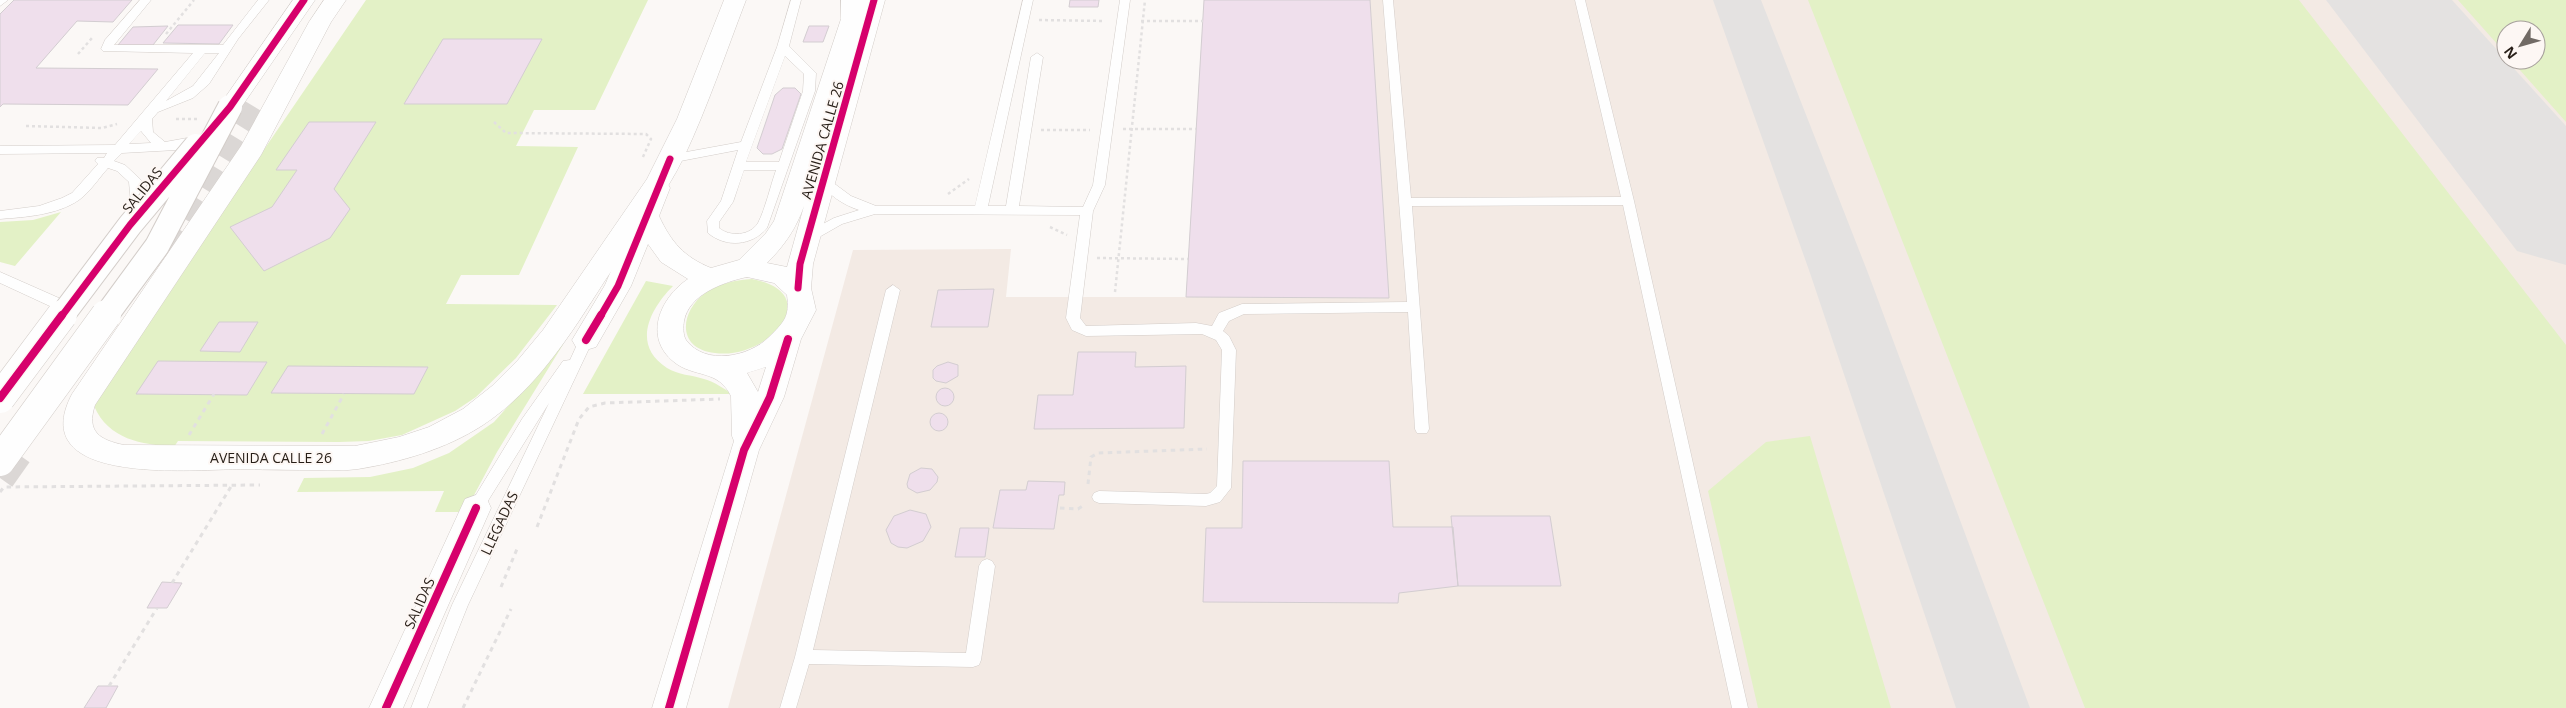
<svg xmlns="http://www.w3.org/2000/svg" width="2566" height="708" font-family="'Open Sans',sans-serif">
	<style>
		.built { fill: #f3eae4; fill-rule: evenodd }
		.green { fill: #e3f1c6 }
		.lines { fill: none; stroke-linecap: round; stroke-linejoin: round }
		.taxiway { fill: #e4e2e1; fill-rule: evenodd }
		.runway { fill: #e4e2e1; fill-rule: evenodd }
		.building { fill: #efdfec; stroke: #d3cdd1 }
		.street-tunnel-far1 { stroke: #dbd7d5; stroke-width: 24; stroke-dasharray: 24 12; stroke-linecap: butt }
		.street-tunnel { stroke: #dbd7d5; stroke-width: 30; stroke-dasharray: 30 15; stroke-linecap: butt }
		.lane-casing { stroke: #d3cdc9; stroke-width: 1 }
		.street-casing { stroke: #d3cdc9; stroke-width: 1 }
		.primary-casing { stroke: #d3cdc9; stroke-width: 1 }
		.path-far1 { stroke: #e2e0e0; stroke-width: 2.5; stroke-dasharray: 3 3; stroke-linecap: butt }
		.path { stroke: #e2e0e0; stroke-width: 3; stroke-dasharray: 4.5 4.5; stroke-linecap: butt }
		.lane { fill: #fefefe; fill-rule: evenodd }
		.street { fill: #fefefe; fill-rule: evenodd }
		.primary { fill: #fefefe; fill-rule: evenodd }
		.street-bridge-far1-casing { stroke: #d3cdc9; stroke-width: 26; stroke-linecap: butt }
		.street-bridge-casing { stroke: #d3cdc9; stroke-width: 31; stroke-linecap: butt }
		.street-bridge-far1 { stroke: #fefefe; stroke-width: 24 }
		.street-bridge { stroke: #fefefe; stroke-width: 30 }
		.cycleway-far1-casing { stroke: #fdf7f4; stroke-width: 9 }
		.cycleway-casing { stroke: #fdf7f4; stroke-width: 11 }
		.cycleway-far1 { stroke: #d6006c; stroke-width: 7 }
		.cycleway { stroke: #d6006c; stroke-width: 8 }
		.labels { text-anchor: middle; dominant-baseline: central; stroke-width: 4; stroke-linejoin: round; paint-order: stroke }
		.street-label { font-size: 14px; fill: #271e17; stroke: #fdf7f4 }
	</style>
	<rect width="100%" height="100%" fill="#fbf8f6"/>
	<path class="built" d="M1204 0H2566V708H728L853 250 1011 249 1006 297H1186ZM2506 30H2536V60H2506Z"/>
	<path class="green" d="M366 0H648L595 110H534L516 146 578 147 519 275H461L446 304 557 305 516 358 476 397 455 411 402 435 369 441 339 442 178 441 174 447C141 444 109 440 94 406L158 305Z
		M1808 0H2299L2566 345V708H2085Z
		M2458 0H2566V122L2511 60H2536V30H2506V54Z
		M61 212 15 266 0 262V222L33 220Z
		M752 279C827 293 769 360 715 353 677 349 679 313 705 293 719 283 736 280 752 279Z
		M646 281 673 286C650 309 631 345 667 368 678 375 692 375 704 379 715 382 723 388 732 394H583Z
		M564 343 497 452 465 512H435L444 491 297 492 304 478 370 477 413 468 449 453 494 422Z
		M1810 436 1891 708H1758L1708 491 1766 442Z"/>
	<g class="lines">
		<path class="taxiway" d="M1713 0H1761L1868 273 2030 708H1956L1810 273Z"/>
		<path class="runway" d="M2326 0H2452L2566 126V265L2517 251Z"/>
	</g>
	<path class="building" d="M14 0H132L113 22 77 21 36 68 158 69 128 105 3 104 0 107V14Z
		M1070 0H1099L1098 7H1069Z
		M1204 0H1370L1389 298 1186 297Z
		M178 25H233L219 44 163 43Z
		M168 26 153 45H118L133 27Z
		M809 26H829L823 42H803Z
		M443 39H542L507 104H404Z
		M783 88H795L801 94 782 149 772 154H763L757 148 775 95Z
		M309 122H376L334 189 350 209 330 238 264 271 230 227 272 207 297 170H276Z
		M994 289 988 327H931L938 290Z
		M219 322H258L240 352 200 351Z
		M1078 352H1136L1135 367 1186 366 1184 428 1034 429 1038 395H1073Z
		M158 361 267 362 247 395 136 394Z
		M948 362 958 365V376L946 383 936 381 933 378V370L937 366Z
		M288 366 428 367 414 394 271 393Z
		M936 397a9 9 0 1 1 18 0a9 9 0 1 1-18 0Z
		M930 422a9 9 0 1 1 18 0a9 9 0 1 1-18 0Z
		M1243 461H1389L1393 527H1453L1458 586 1399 593 1398 603 1203 602 1206 528H1242Z
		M921 468 932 469 938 477 937 482 930 490 917 493 908 488 907 484 910 474Z
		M1028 481 1065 482 1064 495H1059L1054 529 993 528 1000 490H1026Z
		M910 510 926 514 931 527 923 541 907 548 898 547 891 543 886 530 894 516Z
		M1451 516H1550L1561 586H1458Z
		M960 528H989L985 557H955Z
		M162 582 182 583 167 608H147Z
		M98 686H118L106 708H84Z"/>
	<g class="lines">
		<path class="street-tunnel-far1" d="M165 249 253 106"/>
		<path class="street-tunnel" d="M0 478 24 444"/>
		<defs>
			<path id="lane" d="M0 0H8L0 6Z
				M140 0H151L114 45H223L258 0H269L238 39 209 84 193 98 158 112 152 119 153 132 165 142 198 136 202 137 204 140 202 143 176 150 122 153 114 161 125 165 141 180 144 215 142 218H134L132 215 129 182 117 171 108 168C99 178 90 192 79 200 57 215 26 217 0 219V211L39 206 62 198 72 193 98 164 95 161 97 158H104L107 153 0 154V146L115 145 193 53 103 51 101 49 105 40ZM205 53H219L193 86 166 101ZM141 131 151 143 129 144Z
				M791 0H801L789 46 816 73 815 91 767 228C752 246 726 248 708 233L707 221 721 201 738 150 670 163 664 159 670 155 741 142 777 47ZM785 56 804 74 803 91 779 162H746ZM744 170H776C770 187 766 207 758 223 750 236 730 237 719 228V222L733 202Z
				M1023 0H1033L988 206H1006L1031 57 1037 53 1043 57 1019 206 1083 207 1093 185 1120 0H1130L1105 185 1093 211 1080 318 1086 326 1196 323 1212 326 1219 313 1242 304 1407 302 1383 0H1393L1411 198 1621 197 1575 0H1585L1634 201 1748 708H1732L1623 205 1412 206 1429 429 1427 433H1417L1415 429 1408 312 1244 314 1229 321 1223 331 1229 336 1236 350 1231 488 1220 502 1206 506 1099 503 1094 501 1092 497 1094 493 1099 491 1206 494 1210 493 1217 486 1222 350 1216 340 1202 334 1086 336 1072 330 1066 318 1080 215 875 214 842 224 814 240H804L803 237 804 234 834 218 859 210C843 205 827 194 818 180L824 176 851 196 876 206H975Z
				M0 272 77 306 79 310 72 315 67 314 0 283Z
				M893 285 900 290 813 650 966 653 979 566 982 561 987 559 992 561 995 566 981 660 979 665 973 667 809 664 796 708H780L795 657 886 290Z
				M586 335 593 340 468 605 427 708H411L452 605 549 403 481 512 476 514 471 512 468 508 522 419 563 361 570 360 581 336Z"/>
			<path id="street" d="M293 0H315L238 112 230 115 222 112 218 107 222 102Z
				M841 0H885L813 264 811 288 816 310 801 339 784 397 759 450 686 708H652L734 441 732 436 731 396C718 369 694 378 674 362 643 337 660 298 688 279L661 262 648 244 631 286 596 347 586 350 576 347 572 340 605 285 649 182 658 179 667 182 670 188 659 216C671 242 684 257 711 268L739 260 766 233 774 221 841 19ZM804 206 787 267 767 263C784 246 796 229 804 206ZM747 277 774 283 787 295C790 317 784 322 769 337 749 357 705 366 686 340 683 335 683 327 684 321 689 294 724 282 747 277ZM766 367 758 392 747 373Z
				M476 495 487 499 491 508 403 708H369L465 499Z"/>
			<path id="primary" d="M324 0H346L331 22 261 155 95 405C86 432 100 440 124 445L355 446 399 437 429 427 463 409 492 386 518 360 543 330 647 179 677 119 724 0H746C726 52 708 106 684 157 662 201 631 241 604 282 571 334 536 390 483 425 446 449 401 462 358 469 345 471 331 470 318 470 293 470 269 470 244 469 197 469 23 488 72 394L241 146 309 22Z"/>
		</defs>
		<use href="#lane" class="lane-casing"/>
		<use href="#street" class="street-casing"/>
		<use href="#primary" class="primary-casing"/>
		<path class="path-far1" d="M1039 20 1105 21
			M1141 21H1203
			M166 34 194 0
			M78 54 92 38
			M176 119H197
			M494 122 506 133 646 134 651 139 642 159
			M26 126 102 128 117 124
			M1123 129H1196
			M1041 130H1090
			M948 194 969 179
			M1050 227 1067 235
			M1097 258 1188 259
			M1115 292 1145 0"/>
		<path class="path" d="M322 434 344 394
			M189 435 214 394
			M1088 484 1091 457 1098 453 1207 449
			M0 492 4 487 260 485
			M1060 508 1078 509 1084 505
			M537 527 579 419 589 407 605 403 720 399
			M172 583 232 485
			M501 587 517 549
			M109 686 157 608
			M463 708 511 609"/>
		<use href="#lane" class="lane"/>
		<use href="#street" class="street"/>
		<use href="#primary" class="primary"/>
		<defs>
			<path id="street-bridge-far1" d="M61 317 130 225 196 146
				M105 317 157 246 230 107"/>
			<path id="street-bridge" d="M0 398 62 315
				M0 461 106 315"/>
		</defs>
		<use href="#street-bridge-far1" class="street-bridge-far1-casing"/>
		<use href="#street-bridge" class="street-bridge-casing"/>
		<use href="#street-bridge-far1" class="street-bridge-far1"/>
		<use href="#street-bridge" class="street-bridge"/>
		<defs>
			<path id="cycleway-far1" d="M798 288 800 264 874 0
				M61 317 130 225 230 107 304 0
				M600 317 618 286 670 159"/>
			<path id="cycleway" d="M586 340 601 315
				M0 398 62 315
				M386 708 476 508
				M669 708 744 450 770 397 788 339"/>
		</defs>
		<use href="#cycleway-far1" class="cycleway-far1-casing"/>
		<use href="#cycleway" class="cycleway-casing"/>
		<use href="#cycleway-far1" class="cycleway-far1"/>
		<use href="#cycleway" class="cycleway"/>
	</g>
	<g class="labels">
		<g class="street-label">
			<text transform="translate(822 140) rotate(-74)">AVENIDA CALLE 26</text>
			<text transform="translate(142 190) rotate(-51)">SALIDAS</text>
			<text x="271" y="457">AVENIDA CALLE 26</text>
			<text transform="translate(499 523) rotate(-65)">LLEGADAS</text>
			<text transform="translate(419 603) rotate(-66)">SALIDAS</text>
		</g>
	</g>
	<g transform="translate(2521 45) rotate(233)"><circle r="24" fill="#fdf7f4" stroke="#a7a09c"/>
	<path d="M0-4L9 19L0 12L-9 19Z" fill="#716a65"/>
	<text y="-8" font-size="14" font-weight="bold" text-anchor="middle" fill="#271e17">N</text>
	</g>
</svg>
